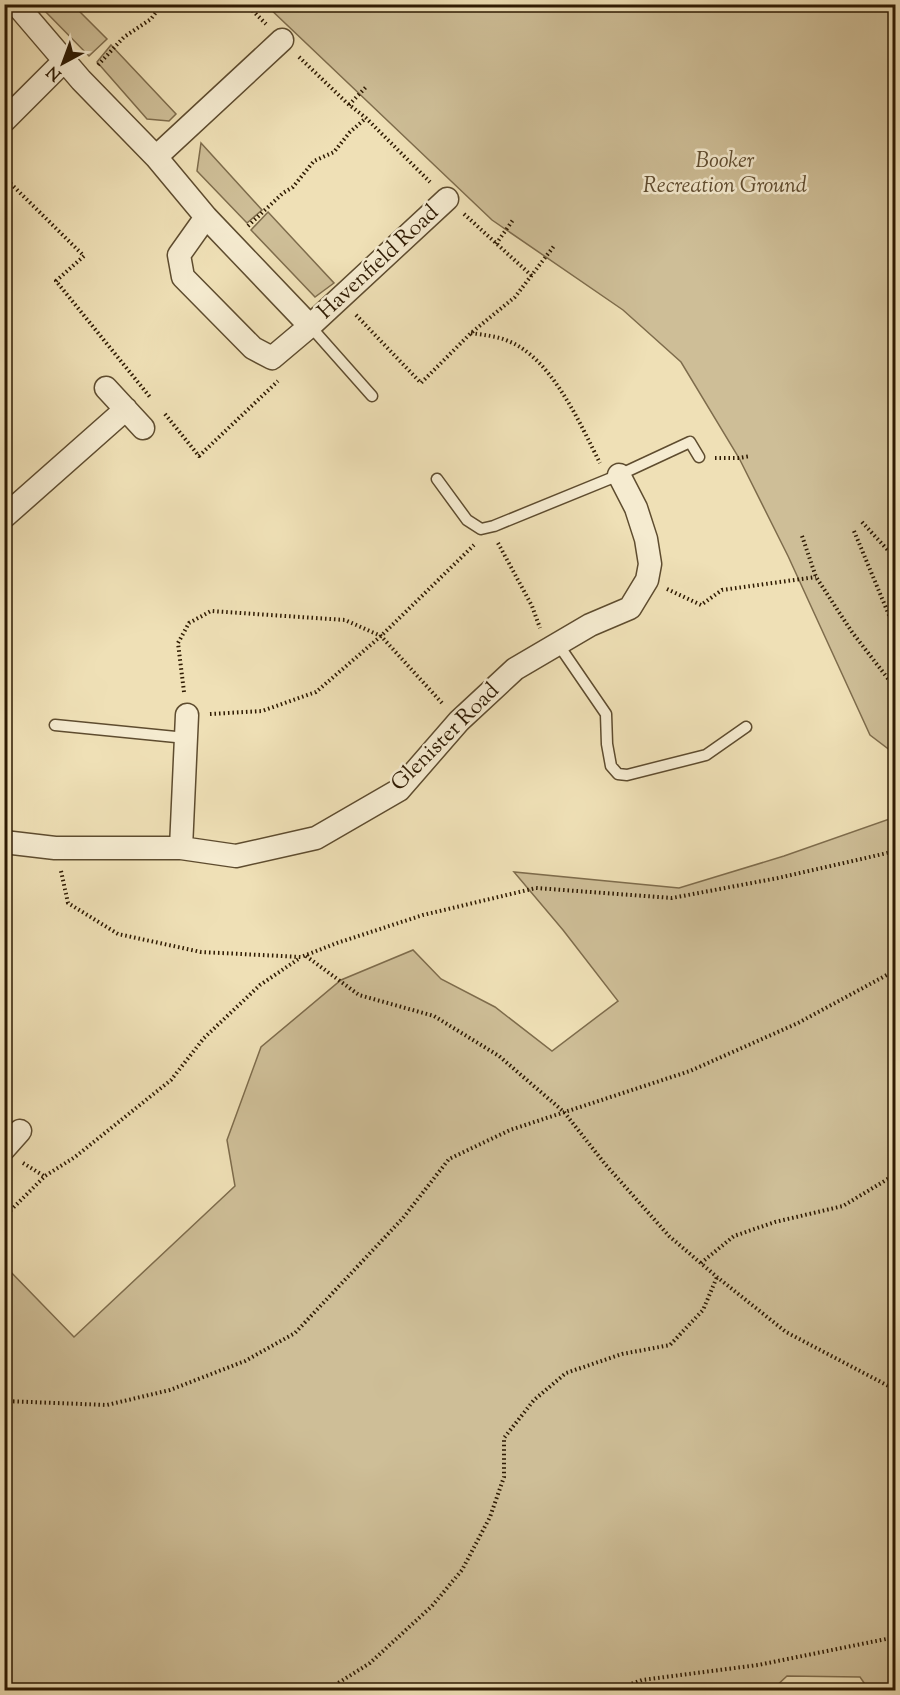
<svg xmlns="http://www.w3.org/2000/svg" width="900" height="1695" font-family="'Sorts Mill Goudy',serif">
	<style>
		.green { fill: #cebe97; stroke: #7e6c4c; stroke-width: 1.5 }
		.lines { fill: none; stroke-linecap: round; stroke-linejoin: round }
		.service-casing { stroke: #5e4c2f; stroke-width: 13 }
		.minor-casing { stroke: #5e4c2f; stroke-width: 25 }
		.path { stroke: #2e1a02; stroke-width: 4; stroke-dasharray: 1.5 3; stroke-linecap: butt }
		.service { stroke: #f5ebd0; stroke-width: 10 }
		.minor { stroke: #f5ebd0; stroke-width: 22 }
		.labels { text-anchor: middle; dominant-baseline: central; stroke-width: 5; stroke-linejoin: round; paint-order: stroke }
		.park-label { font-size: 22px; font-style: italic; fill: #5e4b2f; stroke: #f5ebd0 }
		.street-label { font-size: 22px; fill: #2e1a02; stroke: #f5ebd0 }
	</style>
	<rect width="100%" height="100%" fill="#efe0b6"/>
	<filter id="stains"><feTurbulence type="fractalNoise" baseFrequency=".00333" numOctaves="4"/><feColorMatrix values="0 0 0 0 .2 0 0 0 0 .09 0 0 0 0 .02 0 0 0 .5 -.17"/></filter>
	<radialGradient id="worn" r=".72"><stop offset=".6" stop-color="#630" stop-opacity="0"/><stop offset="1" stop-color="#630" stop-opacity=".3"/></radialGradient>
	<path class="green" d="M39 5H73L107 39 89 56Z
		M266 5H895V754L870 735 788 556 739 458 681 362 623 310 492 220Z
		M111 45 176 114 169 121 147 119 97 62Z
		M201 143 262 210 247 223 197 171Z
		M268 212 334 283 315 297 251 230Z
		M895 817V1690H869L860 1677 787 1676 772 1690H5V1266L74 1337 235 1186 227 1140 261 1047 341 980 413 950 441 979 495 1007 552 1051 618 1001 563 930 514 872 679 888 784 856Z"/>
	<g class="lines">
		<defs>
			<path id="service" d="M310 326 372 396
				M437 479 467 520 481 529 494 526 619 475 690 442 699 457
				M558 644 606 714 607 744 611 766 618 774 627 775 706 755 746 727
				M55 725 186 738"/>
			<path id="minor" d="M16 4 81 80 156 157 206 217 310 326 272 358 253 348 183 277 179 255 206 217
				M4 121 65 60
				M156 157 282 40
				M310 326 447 199
				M106 388 143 428
				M4 517 126 409
				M4 842 55 848H181L236 856 316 838 399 790 459 721 515 669 590 625 630 608 647 580 650 564 646 539 636 508 619 475
				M181 848 187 715
				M4 1149 20 1131"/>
		</defs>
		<use href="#service" class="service-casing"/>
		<use href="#minor" class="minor-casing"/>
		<path class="path" d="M246 4 266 24
			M299 57 347 103 366 118 430 182
			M98 65 124 37 151 19 162 4
			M349 105 366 87
			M4 177 84 256 56 281 150 397
			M464 214 532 276
			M248 226 283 193 293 187 314 161 334 152 350 132 366 118
			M496 244 513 220
			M356 315 421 383 471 333 515 297 554 246
			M471 333C484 335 497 336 508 341 552 358 580 424 600 463
			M165 414 199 456 278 381
			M715 458H739L750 456
			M862 522 896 559
			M854 531 896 632
			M802 536 816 577 852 632 896 689
			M498 543 532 606 540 628
			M667 589 701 605 722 590 816 577
			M184 692 178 643 189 623 211 611 345 620 381 636 442 703
			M210 714 262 711 316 692 381 636 474 545
			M61 871 68 903 118 934 201 952 301 957 337 943 423 915 536 888 672 898 778 878 896 851
			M306 956 359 995 434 1016 499 1056 564 1112 605 1164 669 1236 717 1277 786 1332 896 1390
			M23 1163 44 1176
			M4 1217 45 1176 75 1157 171 1080 204 1038 260 985 300 958
			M701 1263 734 1236 775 1222 843 1206 896 1174
			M4 1401 107 1405 170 1390 245 1361 295 1333 403 1218 449 1159 510 1130 690 1071 798 1023 896 970
			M327 1690 370 1663 432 1606 462 1570 490 1517 504 1477V1438L534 1400 566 1373 622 1354 670 1345 703 1310 717 1277
			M615 1690 642 1680 758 1665 896 1637"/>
		<use href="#service" class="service"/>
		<use href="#minor" class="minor"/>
	</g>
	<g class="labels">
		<g class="park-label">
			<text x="725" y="162">Booker<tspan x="725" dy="25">Recreation Ground</tspan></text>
		</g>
		<g class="street-label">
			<text transform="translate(379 263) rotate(-43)">Havenfield Road</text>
			<text transform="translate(446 738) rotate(-45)">Glenister Road</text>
		</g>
	</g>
	<rect width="900" height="1695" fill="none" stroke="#efe0b6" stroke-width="24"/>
	<rect x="6" y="6" width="888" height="1683" fill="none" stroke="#2e1a02" stroke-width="3"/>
	<rect x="12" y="12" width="876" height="1671" fill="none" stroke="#2e1a02" stroke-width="1.5"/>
	<g transform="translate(63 63) rotate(221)" stroke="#f5ebd0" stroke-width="4.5" paint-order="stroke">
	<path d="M0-4.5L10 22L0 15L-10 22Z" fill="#2e1a02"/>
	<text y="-9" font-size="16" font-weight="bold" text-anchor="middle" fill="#2e1a02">N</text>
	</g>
	<rect width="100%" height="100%" filter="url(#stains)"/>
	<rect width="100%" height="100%" fill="url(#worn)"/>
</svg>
